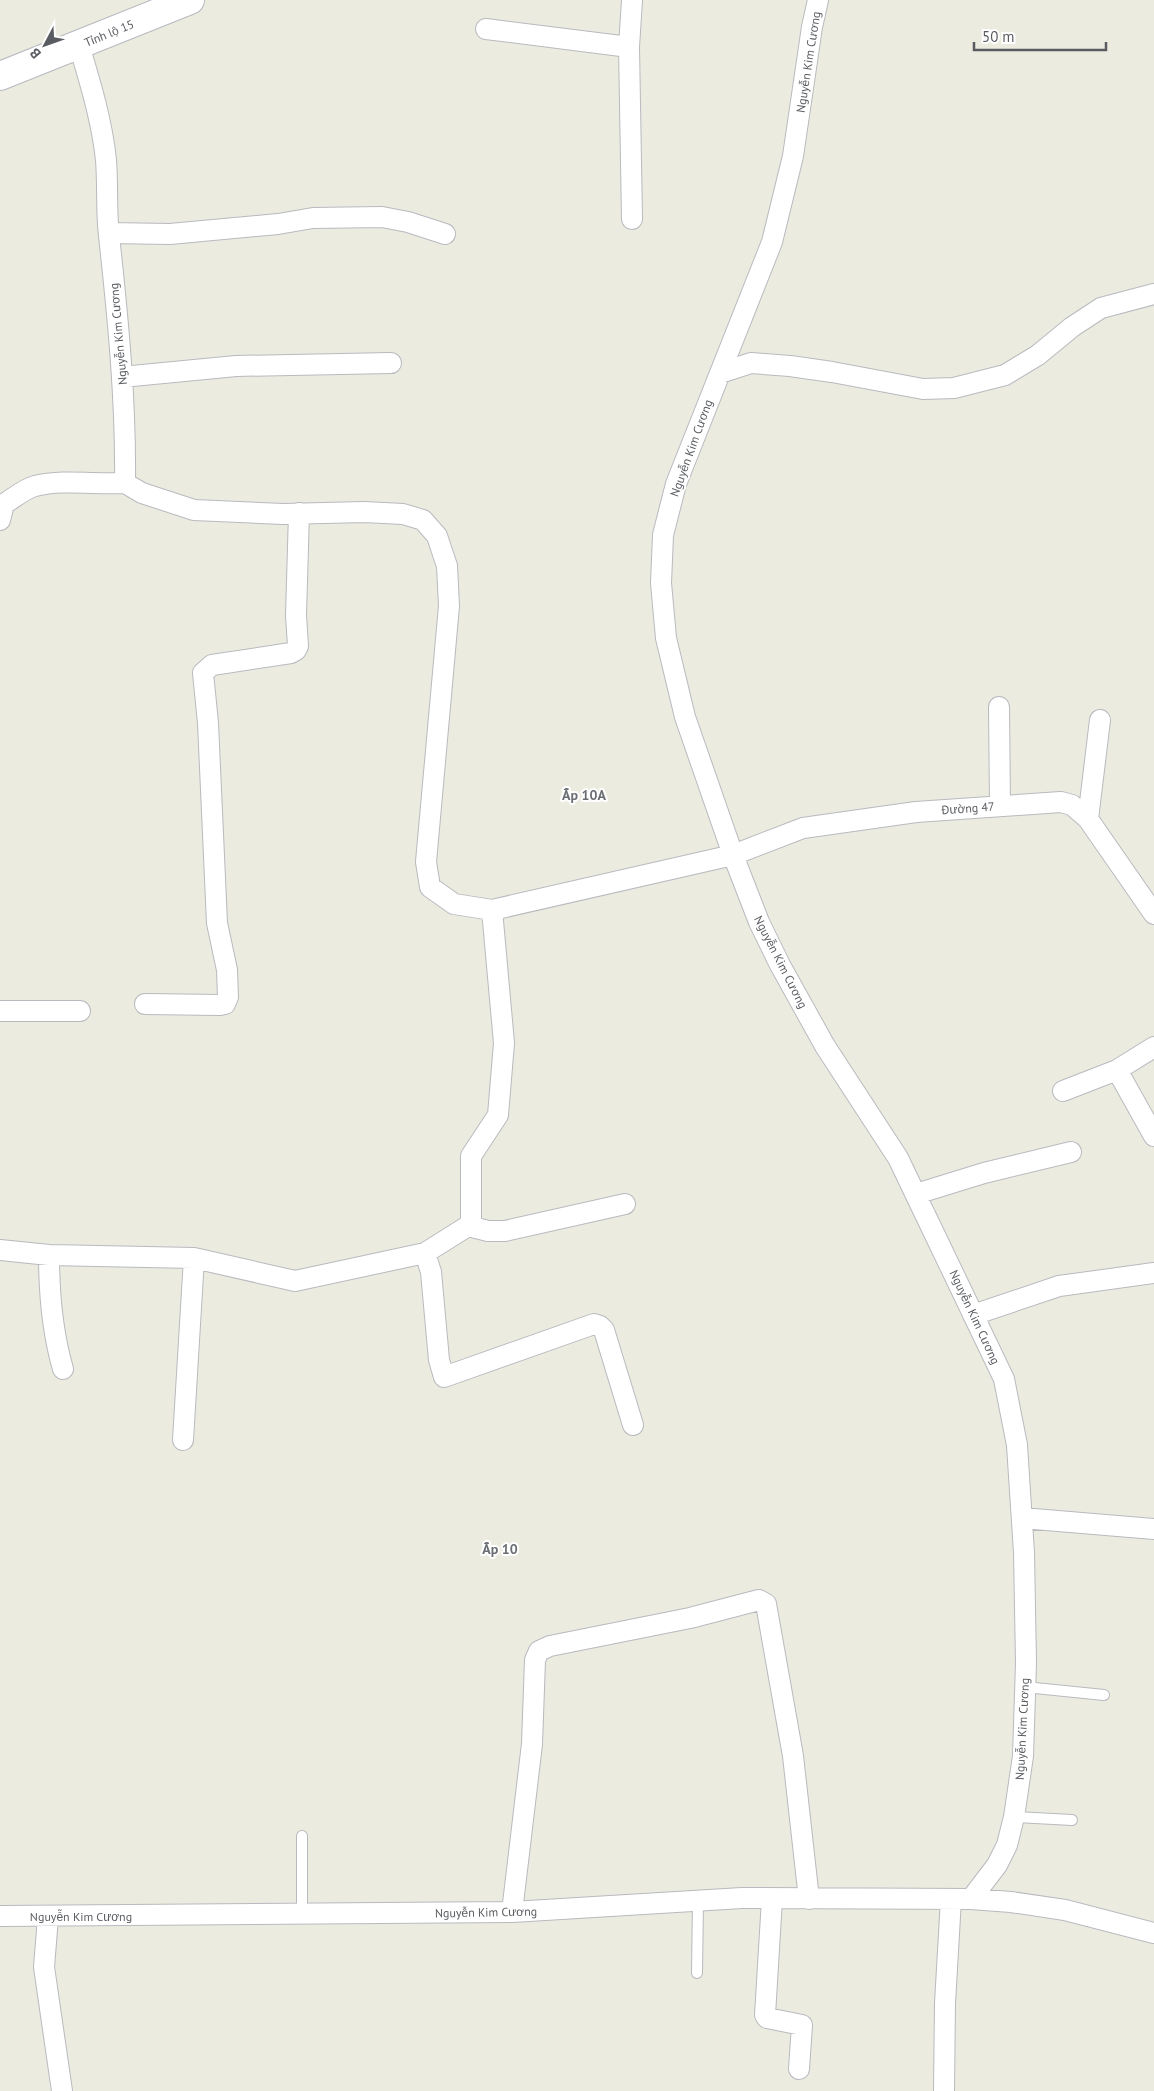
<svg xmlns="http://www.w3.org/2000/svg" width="1154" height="2091" font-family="'PT Sans',sans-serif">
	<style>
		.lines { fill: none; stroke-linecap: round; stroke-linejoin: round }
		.service-casing { stroke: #b8babf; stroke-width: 12 }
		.minor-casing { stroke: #b8babf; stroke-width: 22 }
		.secondary-casing { stroke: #b6b9bf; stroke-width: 30 }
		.service { stroke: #fff; stroke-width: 10 }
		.minor { stroke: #fff; stroke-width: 20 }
		.secondary { stroke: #fff; stroke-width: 28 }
		.labels { text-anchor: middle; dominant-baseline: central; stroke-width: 4; stroke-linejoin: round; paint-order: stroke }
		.street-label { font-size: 12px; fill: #595c61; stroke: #fff }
		.neighbourhood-label { font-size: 14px; font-weight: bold; fill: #6a6e73; stroke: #fff }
	</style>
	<rect width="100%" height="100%" fill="#ecebe0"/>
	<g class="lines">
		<defs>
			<path id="service" d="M1025 1687 1104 1695
				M1014 1817 1072 1820
				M302 1914V1836
				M697 1973 698 1901"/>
			<path id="minor" d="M818 0 812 27 793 156 772 242 676 484 663 535 661 583 666 638 685 717 733 855 759 922 780 965 825 1046 898 1158 1004 1379 1017 1445 1024 1553 1026 1663 1023 1756 1014 1817 1007 1845 997 1865 971 1899
				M486 29 629 47
				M632 219 629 47 632 0
				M109 233 170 234 278 224 313 218 382 217 408 222 445 234
				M720 373 751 363 790 366 832 372 923 389 954 388 1005 375 1038 355 1072 327 1101 308 1154 294
				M122 377 236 366 391 363
				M125 483 142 493 194 510 283 514 364 512 403 514 423 520 437 536 447 566 449 606 426 862 430 887 454 904 492 910 733 855 803 828 916 812 1061 802 1072 805 1088 819 1154 914
				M0 520 4 504C14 498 24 489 35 486 64 479 96 485 125 483 126 400 118 318 109 236 106 211 108 185 106 160 102 121 90 82 79 45
				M999 707 1000 806
				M1088 819 1100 720
				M145 1004 220 1005 225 1004 228 997 227 970 217 923 208 723 203 673 212 665 291 653 296 650 298 646 296 615 299 513
				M0 1011H80
				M1117 1070 1154 1136
				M1063 1091 1117 1070 1154 1047
				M916 1194 984 1173 1071 1152
				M468 1226 488 1231H505L625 1204
				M0 1250 49 1255 194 1258 295 1281 425 1253 468 1226 471 1220V1156L498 1115 504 1043 492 910
				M425 1253 431 1272 439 1360 444 1377 594 1324 600 1326 604 1330 633 1425
				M49 1255C49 1294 52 1331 63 1369
				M973 1315 1059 1286 1154 1273
				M183 1440 194 1258
				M1022 1518 1154 1529
				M772 1899 765 2015 767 2018 802 2025 799 2069
				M512 1912 532 1744 535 1660 539 1651 550 1646 690 1618 759 1600 766 1604 793 1756 809 1899
				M0 1916 512 1912 742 1898 971 1899 1011 1902 1065 1910 1154 1933
				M48 1917 44 1967 62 2091
				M944 2091 945 2003 951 1899"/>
			<path id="secondary" d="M0 76 190 0"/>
		</defs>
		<use href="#service" class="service-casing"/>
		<use href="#minor" class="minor-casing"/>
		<use href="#secondary" class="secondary-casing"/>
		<use href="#service" class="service"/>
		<use href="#minor" class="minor"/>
		<use href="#secondary" class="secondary"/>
	</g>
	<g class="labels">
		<g class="street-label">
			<text transform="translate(109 33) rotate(-22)">Tỉnh lộ 15</text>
			<text transform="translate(808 62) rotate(-81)">Nguyễn Kim Cương</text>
			<text transform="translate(118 334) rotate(-95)">Nguyễn Kim Cương</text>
			<text transform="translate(691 448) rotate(-70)">Nguyễn Kim Cương</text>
			<text transform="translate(968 808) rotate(-4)">Đường 47</text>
			<text transform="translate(781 962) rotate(63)">Nguyễn Kim Cương</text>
			<text transform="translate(975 1317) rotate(65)">Nguyễn Kim Cương</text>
			<text transform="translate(1022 1729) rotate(-87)">Nguyễn Kim Cương</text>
			<text transform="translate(486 1912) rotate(-1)">Nguyễn Kim Cương</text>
			<text x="81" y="1916">Nguyễn Kim Cương</text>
		</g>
		<g class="neighbourhood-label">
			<text x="584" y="795">Ấp 10A</text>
			<text x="500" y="1549">Ấp 10</text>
		</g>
	</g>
	<g transform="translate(45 45) rotate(229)" stroke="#ffffff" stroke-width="4" paint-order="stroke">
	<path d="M0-4L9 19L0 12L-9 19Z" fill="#595c61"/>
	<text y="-8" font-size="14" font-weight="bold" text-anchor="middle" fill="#595c61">B</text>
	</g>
	<path d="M974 42v8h132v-8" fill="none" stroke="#595c61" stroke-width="2.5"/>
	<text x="982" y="42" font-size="15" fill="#595c61" stroke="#ffffff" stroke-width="4" paint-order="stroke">50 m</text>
</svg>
